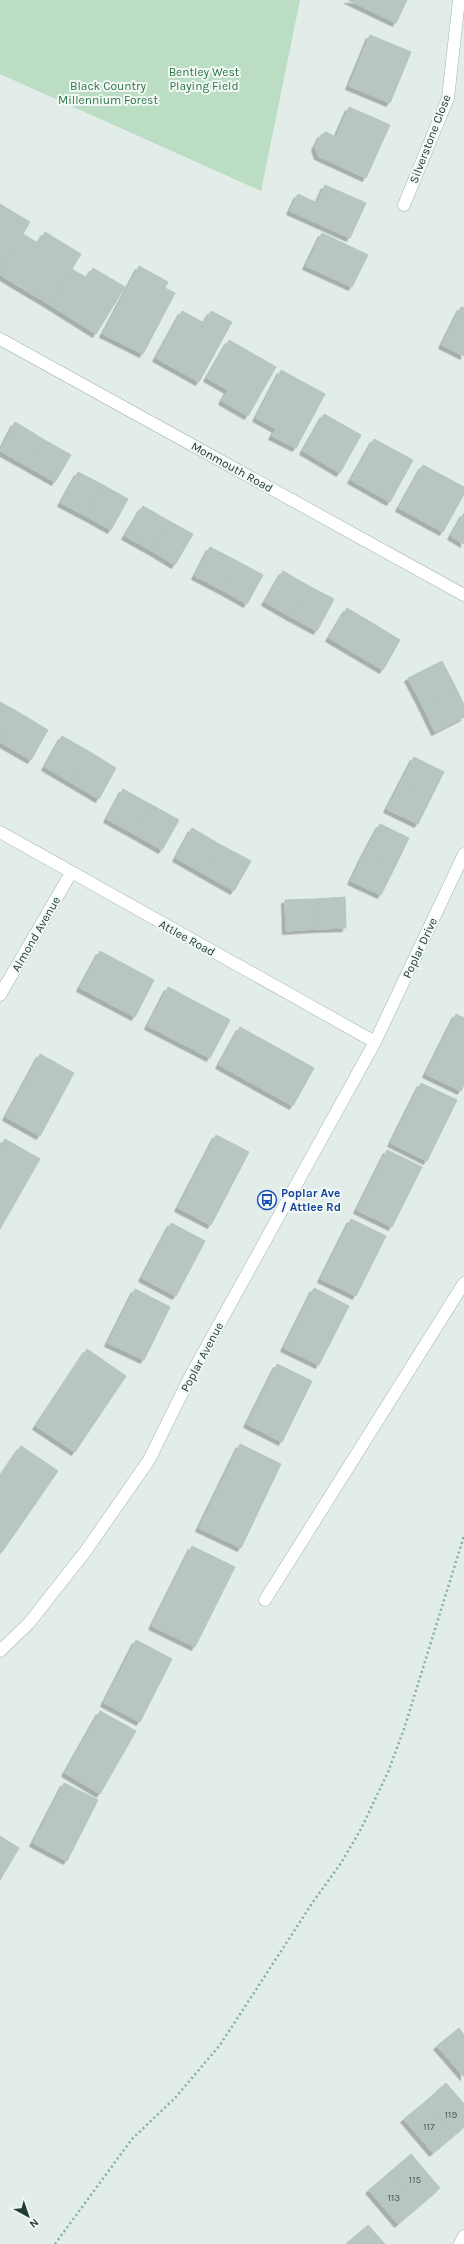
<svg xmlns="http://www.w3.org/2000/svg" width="464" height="2244" font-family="Karla,sans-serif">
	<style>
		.green { fill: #bbddc4 }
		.building { fill: #b7c7c0; stroke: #b4c6be; filter: url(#shadow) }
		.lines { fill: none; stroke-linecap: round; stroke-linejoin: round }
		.minor-casing { stroke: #a5b4af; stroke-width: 13 }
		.path { stroke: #82b0a1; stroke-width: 2.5; stroke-dasharray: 2 3; stroke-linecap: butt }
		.minor { stroke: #fff; stroke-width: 12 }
		.labels { text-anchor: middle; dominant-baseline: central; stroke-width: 4; stroke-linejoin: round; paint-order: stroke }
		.number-label { font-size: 10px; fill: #476058 }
		.park-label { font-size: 12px; fill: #2c7447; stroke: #f2f9f5 }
		.street-label { font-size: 12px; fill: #223d36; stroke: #f2f9f5 }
		.transit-label { font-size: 12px; font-weight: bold; fill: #164399; stroke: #f2f9f5; text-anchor: start }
	</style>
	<defs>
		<filter id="shadow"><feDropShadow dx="-3.5" dy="3.5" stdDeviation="0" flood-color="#0004"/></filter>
	</defs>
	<rect width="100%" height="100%" fill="#e2ece8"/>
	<path class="green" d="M0 0H300L261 191 0 74Z"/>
	<path class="building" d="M348 0H407L396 23Z
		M370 35 411 52 390 103 349 86Z
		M349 107 390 125 366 178 318 156 315 147 321 135 326 132 336 137Z
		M325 185 366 203 350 238 290 211 298 194 317 203Z
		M0 204 30 222 0 272Z
		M45 232 81 254 50 305 0 275V272L23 234 38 243Z
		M322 233 368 255 352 287 306 266Z
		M139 266 168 282 165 288 175 293 143 354 103 334Z
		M93 268 125 287 96 334 50 305 72 269 87 278Z
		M461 307 464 308V356L442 345Z
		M182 311 204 323 211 311 232 322 199 382 156 358Z
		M229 340 276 367 248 416 222 401 228 390 207 378Z
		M281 370 325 394 296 448 272 436 276 429 256 418Z
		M324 414 361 435 340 473 303 451Z
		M15 422 43 439 27 466 0 451Z
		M43 439 71 455 55 482 27 466Z
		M374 439 413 460 390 502 351 480Z
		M423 465 464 487V494L443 532 399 508Z
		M78 472 103 485 86 516 61 503Z
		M103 485 128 499 111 530 86 516Z
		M143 506 169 521 152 551 125 536Z
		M464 513V544L451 536Z
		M169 521 193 534 175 565 152 551Z
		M210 547 237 561 222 590 195 576Z
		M237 561 263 575 247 604 222 590Z
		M283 571 309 586 291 617 265 602Z
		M309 586 334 599 317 631 291 617Z
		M347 608 374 624 356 654 329 638Z
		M374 624 400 640 383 670 356 654Z
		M442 661 457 690 423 707 408 678Z
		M457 690 464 705V717L435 732 423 707Z
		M0 702 18 712 0 742Z
		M18 712 48 730 31 760 0 742Z
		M62 736 90 752 72 783 45 767Z
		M90 752 116 768 99 799 72 783Z
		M414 757 444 772 431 798 401 782Z
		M401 782 431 798 418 824 387 809Z
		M123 789 150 804 134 834 107 819Z
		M150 804 179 820 162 850 134 834Z
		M380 824 409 838 395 867 365 852Z
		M192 828 221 845 204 874 176 858Z
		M221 845 251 861 234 891 204 874Z
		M365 852 395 867 381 895 351 881Z
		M345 897 346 928 316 929 315 899Z
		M315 899 316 929 286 931 285 900Z
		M100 951 154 980 135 1017 80 988Z
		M168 987 230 1020 210 1058 148 1026Z
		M456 1014 464 1018V1085L461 1091 426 1074Z
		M240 1027 314 1068 293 1106 219 1065Z
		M40 1054 74 1073 40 1136 6 1117Z
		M421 1083 457 1100 427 1161 391 1143Z
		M216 1135 249 1152 211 1225 178 1208Z
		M5 1139 40 1159 0 1229V1147Z
		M387 1150 422 1167 392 1227 357 1210Z
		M351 1219 386 1236 356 1296 321 1279Z
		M171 1223 205 1241 176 1296 142 1278Z
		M314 1288 349 1306 319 1365 284 1348Z
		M135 1289 170 1307 144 1360 108 1343Z
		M87 1349 126 1376 75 1452 36 1426Z
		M277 1364 312 1381 282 1442 247 1424Z
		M240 1444 281 1464 241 1548 199 1528Z
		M21 1446 58 1471 2 1552 0 1550V1477Z
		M192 1546 235 1567 195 1647 152 1626Z
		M136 1640 172 1659 140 1722 104 1703Z
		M100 1711 136 1731 100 1794 65 1773Z
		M64 1783 98 1800 67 1861 33 1843Z
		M0 1836 19 1848 0 1880Z
		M459 2028 464 2035V2077L437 2046Z
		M446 2083 464 2104V2127L454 2135 425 2102Z
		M425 2102 454 2135 433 2153 404 2119Z
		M411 2154 440 2188 419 2206 390 2172Z
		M390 2172 419 2206 398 2224 369 2190Z
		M368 2225 385 2244H348L347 2243Z"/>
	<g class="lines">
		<defs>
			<path id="minor" d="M404 205 448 98 459 0
				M0 339 464 595
				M0 832 375 1042
				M0 995 71 873
				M265 1600 464 1283
				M0 1651 29 1623 85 1552 149 1460 191 1375 375 1042 464 854
				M460 2244 464 2236"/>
		</defs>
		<use href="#minor" class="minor-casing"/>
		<path class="path" d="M55 2244 132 2139 175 2098 220 2045 313 1902 341 1863 361 1829 388 1772 404 1729 464 1536"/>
		<use href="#minor" class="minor"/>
	</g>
	<defs>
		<symbol id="bus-ring" viewBox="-11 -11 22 22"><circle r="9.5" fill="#f2f9f5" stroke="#1a4fb4" stroke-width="1.5"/><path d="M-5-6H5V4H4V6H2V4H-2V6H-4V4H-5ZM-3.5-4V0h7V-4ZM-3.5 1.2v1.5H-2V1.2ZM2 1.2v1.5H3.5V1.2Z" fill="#1a4fb4"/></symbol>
	</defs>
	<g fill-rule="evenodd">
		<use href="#bus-ring" x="256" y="1189" width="22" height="22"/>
	</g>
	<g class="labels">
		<g class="number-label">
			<text x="451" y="2115">119</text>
			<text x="429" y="2127">117</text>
			<text x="415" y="2180">115</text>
			<text x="394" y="2198">113</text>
		</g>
		<g class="park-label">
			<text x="204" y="72">Bentley West<tspan x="204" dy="14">Playing Field</tspan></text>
			<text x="108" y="86">Black Country<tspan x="108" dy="14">Millennium Forest</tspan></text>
		</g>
		<g class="street-label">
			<text transform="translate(430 139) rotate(-69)">Silverstone Close</text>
			<text transform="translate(232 467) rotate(29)">Monmouth Road</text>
			<text transform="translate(36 934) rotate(-60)">Almond Avenue</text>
			<text transform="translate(187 938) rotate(29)">Attlee Road</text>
			<text transform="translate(420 948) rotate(-65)">Poplar Drive</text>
			<text transform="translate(202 1357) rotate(-62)">Poplar Avenue</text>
		</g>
		<g class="transit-label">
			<text x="281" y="1193">Poplar Ave<tspan x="281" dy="14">/ Attlee Rd</tspan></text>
		</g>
	</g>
	<g transform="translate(28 2216) rotate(140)" stroke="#f2f9f5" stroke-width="3" paint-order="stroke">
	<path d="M0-3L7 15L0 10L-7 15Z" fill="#223d36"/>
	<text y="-6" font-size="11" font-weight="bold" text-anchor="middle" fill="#223d36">N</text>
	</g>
</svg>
